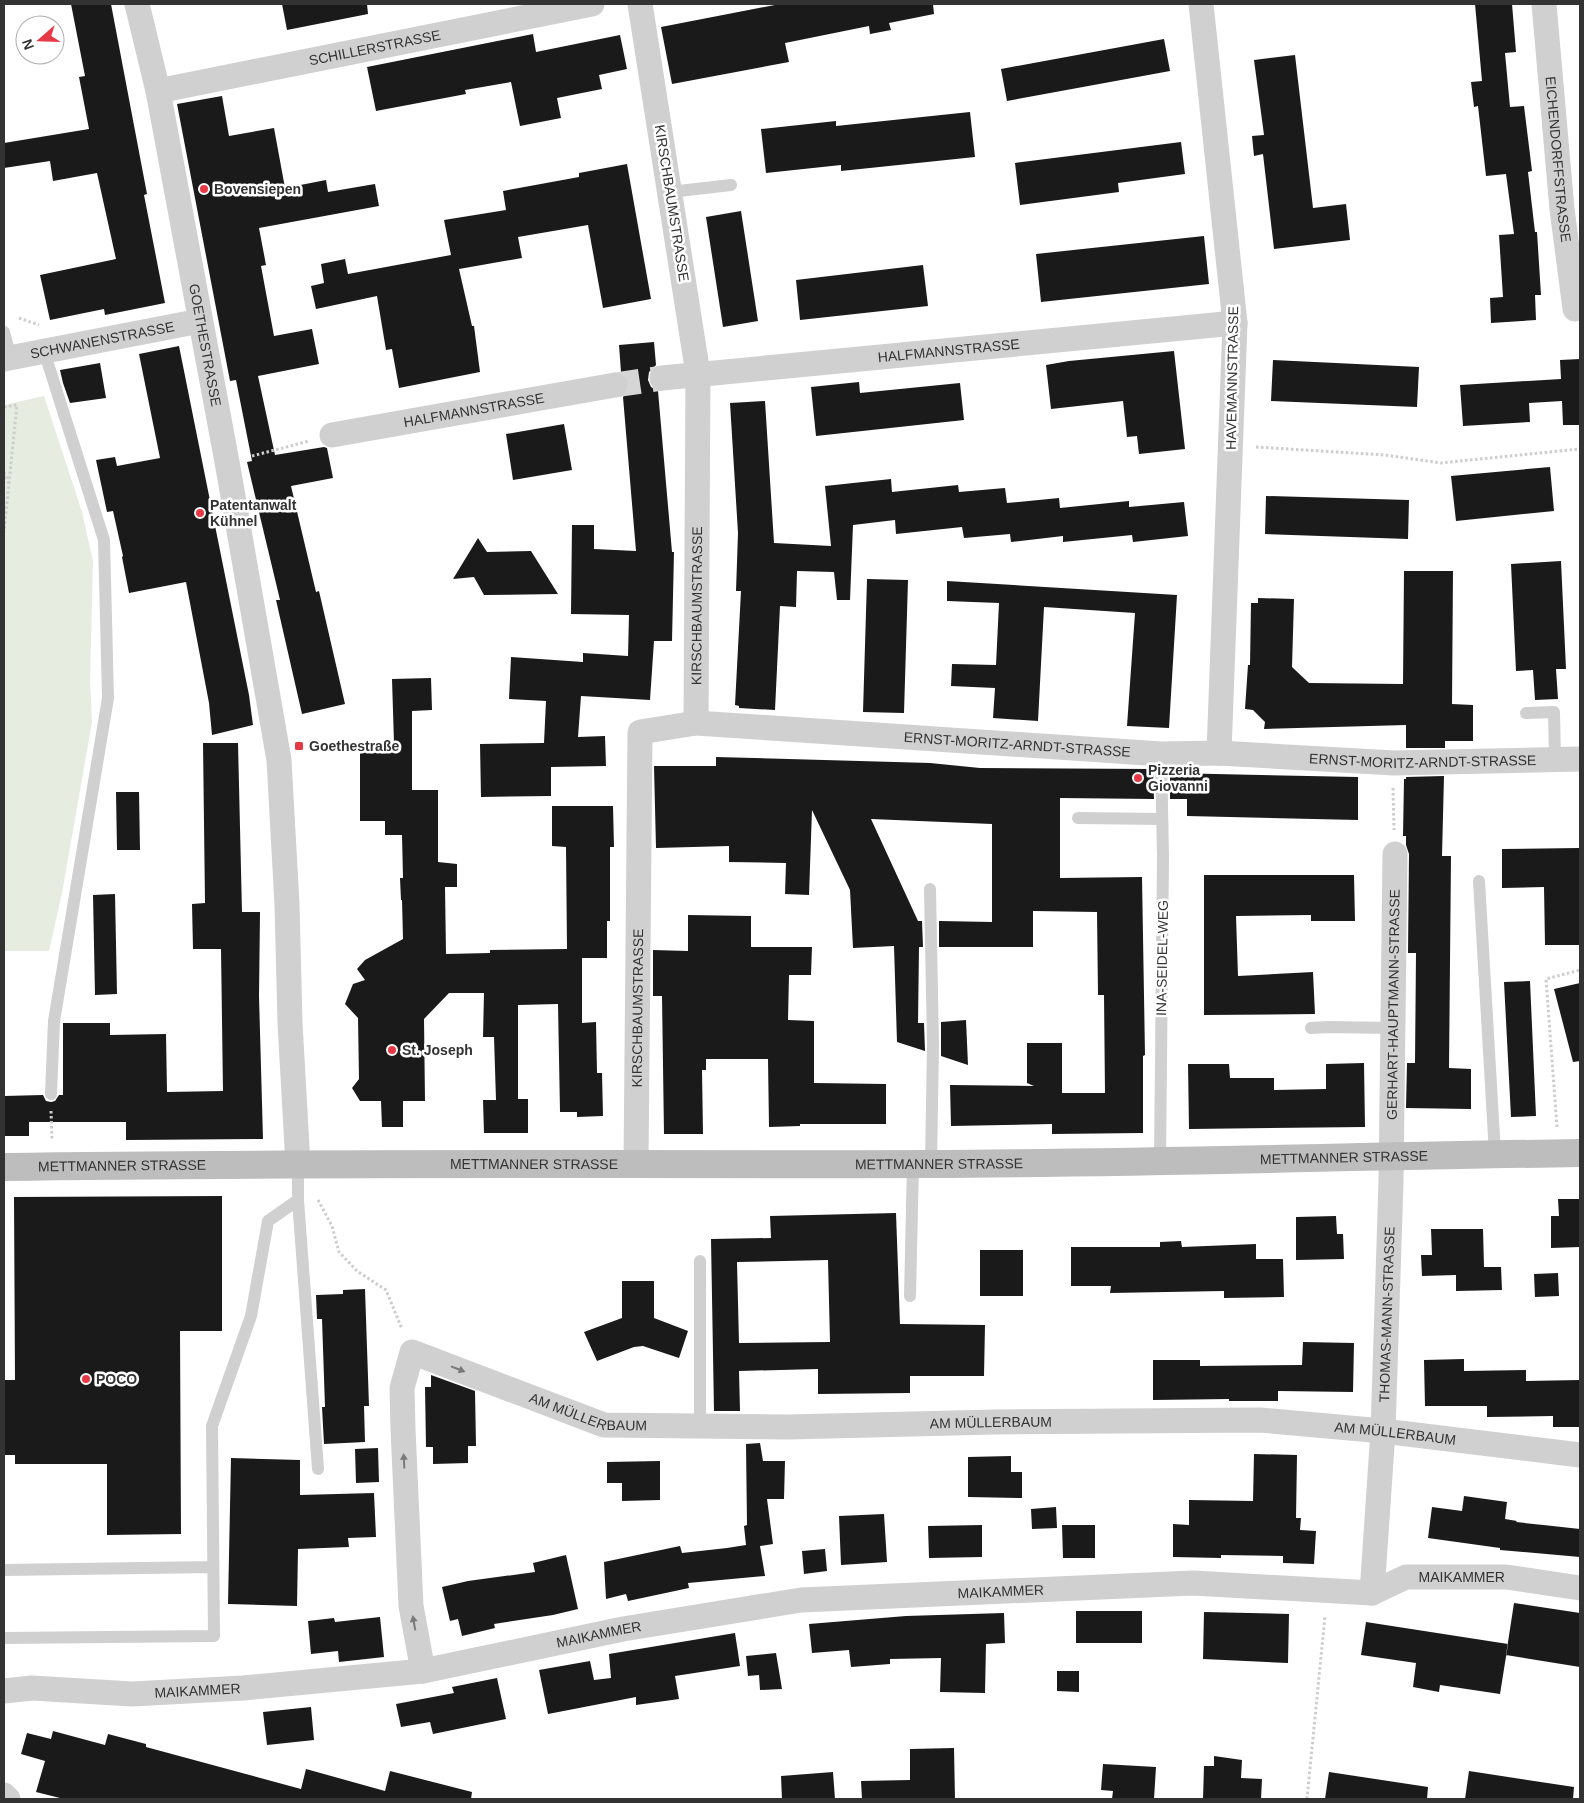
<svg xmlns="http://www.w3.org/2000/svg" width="1584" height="1803" font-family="Helvetica,sans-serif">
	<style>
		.green { fill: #e6ecdf }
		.building { fill: #1a1a1a; fill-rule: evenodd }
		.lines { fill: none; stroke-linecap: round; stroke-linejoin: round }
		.minor-tunnel { stroke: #d6d6d6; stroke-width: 25; stroke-dasharray: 25 12; stroke-linecap: butt }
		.path { stroke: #cdcdcd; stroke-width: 3; stroke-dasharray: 2.5 2.5; stroke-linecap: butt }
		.service { stroke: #d0d0d0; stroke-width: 12 }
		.minor { stroke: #d0d0d0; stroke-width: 25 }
		.secondary { stroke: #bdbdbd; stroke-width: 28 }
		.oneway { fill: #7a7a7a }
		.poi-dot { fill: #e63946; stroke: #fff; stroke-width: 2 }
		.labels { text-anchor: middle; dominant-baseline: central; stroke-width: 5; stroke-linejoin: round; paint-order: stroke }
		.street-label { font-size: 14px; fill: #333; stroke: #fff }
		.poi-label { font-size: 14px; font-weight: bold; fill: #333; stroke: #fff; text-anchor: start }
	</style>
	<rect width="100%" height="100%" fill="#fff"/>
	<path class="green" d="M44 396 82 512 93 561 90 681 92 722 62 893 49 951H4V405Z"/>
	<path class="building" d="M71 4H111L147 194 144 195 165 303 105 315 104 309 50 320 40 275 116 259 97 173 53 181 50 161 4 168V143L89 129 79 77 85 76Z
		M282 4H367L368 14 287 30Z
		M780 4H933L934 14 889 23 891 30 870 34 869 26 785 43 789 62 672 84 661 27Z
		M1475 4H1512L1516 52 1505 53 1510 107 1524 106 1532 171 1528 172 1535 232H1537L1541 295H1535L1536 320 1491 323 1490 298 1503 297 1499 235 1514 234 1506 174 1486 176 1478 106 1474 107 1471 82 1482 81Z
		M533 34 536 52 620 35 627 69 599 75 602 89 557 98 561 118 520 126 511 82 465 90 466 94 376 111 367 67Z
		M1164 39 1170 71 1007 101 1001 69Z
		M1295 55 1313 208 1346 204 1350 240 1274 249 1263 154 1254 156 1252 136 1264 135 1254 60Z
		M222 96 229 136 274 128 285 188 326 180 328 192 375 184 379 206 259 228 266 265 261 266 274 336 312 329 319 364 258 376 275 455 324 447 327 448 333 478 291 486 316 592 319 591 345 704 302 714 276 600H280L247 462 252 461 236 380 230 381 177 104Z
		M970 112 975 157 841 171V165L766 173 761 129 836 121V126Z
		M1181 142 1185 174 1118 183 1119 192 1020 205 1015 163Z
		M627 164 651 299 603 308 588 225 518 237 522 258 459 269 472 326H474L480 372 399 388 392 349 386 350 377 296 316 309 311 286 324 283 321 264 345 259 348 274 451 255 444 220 506 210 503 191 579 177V173Z
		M741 211 758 321 723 327 706 217Z
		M1204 236 1209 284 1041 302 1036 254Z
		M923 265 928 306 800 320 796 280Z
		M654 342 656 365 649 372 648 380 651 387 658 391 672 552H674L672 641H654L650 700 581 696 578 737 605 736 606 766 551 767V796L481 797 480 744 544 743 546 701 509 699 511 657 583 662V653L628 656 629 615 571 614 572 525H594V549L636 551 623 397 628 390 629 383 626 376 621 372 619 345Z
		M179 346 249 695 253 725 212 735 209 703 186 582 129 593 122 557 123 556 113 511 107 512 96 460 115 457 117 466 160 458 139 354Z
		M1174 351 1185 449 1139 454 1137 436 1127 437 1123 401 1051 409 1046 365 1069 361Z
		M1580 359V425H1563L1562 401 1529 403 1530 422 1463 426 1460 385 1561 379 1560 360Z
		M1273 360 1419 367 1417 407 1271 401Z
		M100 363 106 398 70 403 63 383 60 370Z
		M859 382 860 393 960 383 964 420 816 436 811 387Z
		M765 401 774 543 831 546 825 486 891 479 892 492 958 485 959 492 1005 488 1007 503 1059 498 1060 508 1129 501V507L1184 502 1188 536 1133 542 1132 535 1063 542V536L1011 542 1010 534 964 538 962 527 896 534 895 520 853 525 850 600H837L834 572 797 571 796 607 780 606 775 710 739 708V706L735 705 741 591H736L738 533 730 403Z
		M564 424 572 470 513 480 506 434Z
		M1550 467 1554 511 1456 521 1451 476Z
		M1266 496 1409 500 1408 539 1265 534Z
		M478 538 487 552 531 551 558 594 484 595 474 577 453 579Z
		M1561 561 1566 669H1556L1558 699 1535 700 1533 670 1516 671 1511 564Z
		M1404 571H1453L1452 704 1473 705V741H1445V748H1406V725L1264 729 1265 722 1253 710 1245 709 1248 665H1250L1251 603H1258V598L1294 599 1292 667 1309 683 1403 684Z
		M867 579 908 580 904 713 863 712Z
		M947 581 1177 595 1169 728 1127 726 1135 613 1044 607 1038 721 993 718 995 688 951 686 952 664 996 665 999 603 947 601Z
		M431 678 432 710 412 711V790H438V862L457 864V887H445L446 954 490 953V950L567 949 566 847 552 846V806H613L614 847H610V921H607V958H582V1023L596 1022 597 1073H602L603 1116 577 1117V1112H560L558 1004 518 1005V1099H528V1133H484L483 1100H496L494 1037H483L484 993H449L424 1019 425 1101H403V1127H382L381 1101H360L352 1088 359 1079 358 1018 345 1004 353 984 365 980 357 969 365 960 403 939 402 900H401L400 878H403L402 835H385V821H360V743H394L392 679Z
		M203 743H238L242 912H260L259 996 263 1139 126 1140V1122H29V1136H4V1096L43 1095 46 1101 51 1102 55 1101 59 1095H63V1023H110V1035L166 1034 167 1092 223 1091 221 949H193L192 904 205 903Z
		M716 757 930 763 980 768 1153 769 1154 799 1060 798V878L1142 877 1145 1055 1143 1056V1133L1052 1134V1124L951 1126 950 1085 1034 1086 1027 1083V1043H1062V1093H1105L1104 995H1098L1097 912 1033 911V947H939V921L992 922V824L871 819 918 921H922L923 947H919L918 1023H924L925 1051 897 1042 894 946 853 948 850 890 812 810 809 895 785 894 786 863 729 862V846L656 848 654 766H716Z
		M1170 773 1358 777V820L1187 816V799H1170Z
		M1444 776 1442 856H1451L1449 1068 1471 1069V1109L1406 1108 1407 1063H1415L1416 953H1408L1409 854 1406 845V836H1403L1404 779H1406V777Z
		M116 792H139L140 850H117Z
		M1580 848V945H1545L1544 887 1502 888V849Z
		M1204 875H1354L1355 921H1311V915L1236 916 1238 976 1313 972 1315 1014 1204 1015Z
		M115 894 117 994 95 995 93 895Z
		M688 915 751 916V947H812L811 975H789L788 1020 814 1021V1083L886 1084V1124H800V1126L769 1127 768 1059H706V1070H702L703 1134H664L662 996H653V950L688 951Z
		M1530 981 1536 1116 1511 1117 1504 982Z
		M1580 983V1061L1573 1062 1554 989Z
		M966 1020 968 1065 941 1056V1022Z
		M1364 1063 1365 1127 1189 1129 1188 1064H1229L1230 1078H1274V1090L1326 1089V1064Z
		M222 1196V1331H180L181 1534 107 1535V1464H15V1455H4V1380H15L14 1197Z
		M1558 1199H1580V1247L1551 1248V1216H1559Z
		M896 1213 900 1324 985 1325 984 1376H910V1393L818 1394V1369L739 1371 740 1411H714L711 1239 771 1238 770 1216ZM828 1260 830 1342 739 1343 737 1262Z
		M1336 1216 1337 1234H1343L1344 1259 1296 1260V1217Z
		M1431 1229H1483L1484 1267H1501L1502 1290 1456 1291V1275L1422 1276 1421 1255H1432Z
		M1181 1241 1182 1247 1256 1244V1259H1283L1284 1297 1224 1298V1291L1110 1293 1111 1286H1071V1247H1160V1242Z
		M980 1250H1023V1296H980Z
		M1558 1273 1559 1296 1535 1297 1534 1274Z
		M622 1281H654V1318L688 1331 679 1358 643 1346 634 1347 597 1361 584 1332 622 1318Z
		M365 1289 369 1406H364L365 1442 324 1444 322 1407H325L322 1319H317L316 1295 343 1294V1290Z
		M1303 1342 1354 1343 1353 1392 1278 1391V1401H1229V1399L1153 1400V1360H1200V1366L1302 1365Z
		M1464 1359V1371L1526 1370V1381L1580 1380V1427H1553V1416L1487 1417V1406H1425L1424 1360Z
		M431 1375 475 1391 476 1446H468V1463L433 1464V1447H426L425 1387H431Z
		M760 1443 763 1461H785L784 1499H767L773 1544 760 1546 765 1576 688 1583 689 1588 628 1601 626 1594 606 1599 604 1562 680 1546 682 1553 727 1548 746 1545 744 1526 747 1525 746 1444Z
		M378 1448 379 1482 356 1483 355 1449Z
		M1254 1454 1297 1455 1296 1518H1301L1300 1530 1316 1531 1314 1564 1283 1563V1556L1221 1555V1558L1173 1557V1524L1189 1525V1500L1253 1501Z
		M1011 1456V1472H1022V1498L968 1497V1457Z
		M231 1458 300 1460V1495L374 1493 376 1537 348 1538 349 1547 298 1549 297 1606 228 1604Z
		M660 1461V1500L622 1501V1483H607V1462Z
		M1464 1496 1507 1502 1505 1519 1517 1521 1516 1522 1580 1529V1557L1500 1550V1548L1428 1538 1432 1507 1462 1511Z
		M1056 1507 1057 1528 1032 1529 1031 1509Z
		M884 1514 887 1562 841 1565 839 1516Z
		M982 1525V1557L929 1558 928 1526Z
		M1062 1525H1095V1558H1063Z
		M825 1549 827 1571 804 1574 802 1551Z
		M566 1555 578 1609 553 1615 494 1624 495 1628 462 1636 458 1619 450 1621 442 1587 468 1581 535 1572 533 1563Z
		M1514 1603 1580 1613V1667L1506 1655Z
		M1076 1611H1142V1643H1076Z
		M1204 1612 1289 1614 1288 1663 1203 1659Z
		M1004 1613 1005 1643 986 1644 985 1693 940 1692 941 1658 890 1659V1664L851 1667 849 1650 812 1653 809 1624 906 1616Z
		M380 1617 384 1657 339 1662 338 1651 311 1654 308 1621 334 1618 335 1622Z
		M1366 1622 1508 1644 1500 1694 1440 1685 1439 1692 1413 1687 1416 1663 1361 1655Z
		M735 1633 740 1666 675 1676 679 1699 636 1705V1697L548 1714 539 1670 590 1661 594 1680 611 1678 609 1654Z
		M776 1653 782 1689 760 1690 759 1675 748 1676 746 1656Z
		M1057 1671H1079V1692L1057 1691Z
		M497 1678 506 1719 433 1734 430 1722 401 1727 396 1704 454 1693 452 1687Z
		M311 1707 314 1740 267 1745 263 1712Z
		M53 1731 105 1745 108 1734 146 1744V1747L301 1789 306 1769 385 1791 390 1771 472 1792 471 1799H64L36 1792 45 1761 21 1754 27 1733 51 1739Z
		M954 1748 955 1799H862L861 1781 910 1780V1749Z
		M1214 1756 1242 1760 1241 1778 1262 1779 1261 1799H1203L1204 1766H1214Z
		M1103 1764 1156 1767 1154 1799H1112L1113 1791 1101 1790Z
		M1469 1771 1574 1787 1573 1799H1465Z
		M833 1772 835 1799H782L781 1776Z
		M1329 1772 1428 1787 1427 1799H1325Z"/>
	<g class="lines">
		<path class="minor-tunnel" d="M615 385 662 378"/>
		<path class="path" d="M19 318 39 325
			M4 407 17 405 4 532
			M1256 447 1385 455 1441 463 1580 449
			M252 456 309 441
			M4 472 9 484
			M1393 788 1394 830
			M51 1111 52 1140
			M1557 1127 1546 979 1580 970
			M318 1200 332 1226 339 1252 357 1271 386 1290 402 1329
			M1307 1799 1325 1616"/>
		<path class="service" d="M670 192 731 185
			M4 332 11 358
			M44 351 104 540 108 698 54 1021 51 1094
			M1526 713 1554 712 1555 760
			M1078 818 1162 819
			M1479 881 1495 1154
			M930 889 933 1044 931 1164
			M1311 1028 1328 1027 1393 1028
			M1160 1162 1163 857 1161 754
			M298 1165V1200L318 1469
			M700 1261V1426
			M910 1296 913 1164
			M4 1570 213 1567
			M4 1638 214 1636 212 1426 251 1316 268 1221 298 1200"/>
		<g class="minor">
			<path id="s1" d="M137 4 158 91 227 462 279 760 287 904 290 1023 298 1165"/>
			<path d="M1201 4 1235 323 1219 753"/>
			<path id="s2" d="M1544 4 1562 209 1575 309"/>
			<path id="s3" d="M158 91 592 4"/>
			<path id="s4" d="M4 359 200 321"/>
			<path id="s5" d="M662 378 1235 323"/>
			<path id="s6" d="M332 435 615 385"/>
			<path id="s7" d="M696 723 1161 754 1219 753 1394 763 1580 759"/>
			<path id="s8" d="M636 1164 640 732 696 723 698 374 640 4"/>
			<path id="s9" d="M1372 1593 1383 1431 1391 1182 1395 854"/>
			<path id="s10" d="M423 1671 411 1606 403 1429 402 1388 412 1352 604 1425 788 1427 995 1422 1260 1420 1383 1431 1580 1455"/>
			<path id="s11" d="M4 1691 32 1688 132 1694 243 1688 423 1671 623 1629 801 1600 1193 1583 1372 1593 1406 1577H1506L1580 1588"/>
			<path d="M4 1795 8 1799"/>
		</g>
		<path class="secondary" id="s12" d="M4 1167C313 1162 622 1165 931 1164 1147 1163 1364 1156 1580 1153"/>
	</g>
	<defs><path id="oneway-solid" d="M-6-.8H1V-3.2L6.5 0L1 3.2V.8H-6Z" transform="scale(1.25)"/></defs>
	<g class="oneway">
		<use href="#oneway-solid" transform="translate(458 1369) rotate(21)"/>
		<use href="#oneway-solid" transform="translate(404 1461) rotate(-93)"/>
		<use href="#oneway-solid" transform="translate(414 1623) rotate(-100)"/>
	</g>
	<g class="poi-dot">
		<circle cx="204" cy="189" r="5"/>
		<circle cx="200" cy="513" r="5"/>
		<rect x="294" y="741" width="10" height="10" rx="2.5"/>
		<circle cx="1138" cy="778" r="5"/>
		<circle cx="392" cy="1050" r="5"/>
		<circle cx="86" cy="1379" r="5"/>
	</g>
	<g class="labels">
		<g class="street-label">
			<text stroke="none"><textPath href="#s3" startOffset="221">SCHILLERSTRASSE</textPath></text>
			<text stroke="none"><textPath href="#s2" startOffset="156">EICHENDORFFSTRASSE</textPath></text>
			<text transform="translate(672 203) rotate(81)">KIRSCHBAUMSTRASSE</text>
			<text stroke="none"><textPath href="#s4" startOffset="100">SCHWANENSTRASSE</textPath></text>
			<text stroke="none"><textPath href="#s1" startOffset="348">GOETHESTRASSE</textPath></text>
			<text stroke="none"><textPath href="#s5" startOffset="288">HALFMANNSTRASSE</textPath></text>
			<text transform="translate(1232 378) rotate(-89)">HAVEMANNSTRASSE</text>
			<text stroke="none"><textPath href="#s6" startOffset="144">HALFMANNSTRASSE</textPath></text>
			<text stroke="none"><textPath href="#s8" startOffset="606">KIRSCHBAUMSTRASSE</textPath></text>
			<text stroke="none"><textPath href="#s7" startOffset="322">ERNST-MORITZ-ARNDT-STRASSE</textPath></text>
			<text stroke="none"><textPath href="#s7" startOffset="728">ERNST-MORITZ-ARNDT-STRASSE</textPath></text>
			<text transform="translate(1162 958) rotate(-89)">INA-SEIDEL-WEG</text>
			<text stroke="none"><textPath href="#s9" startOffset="589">GERHART-HAUPTMANN-STRASSE</textPath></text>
			<text stroke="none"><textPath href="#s8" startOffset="156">KIRSCHBAUMSTRASSE</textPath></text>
			<text stroke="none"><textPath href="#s12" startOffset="1340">METTMANNER STRASSE</textPath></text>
			<text stroke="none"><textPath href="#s12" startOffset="530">METTMANNER STRASSE</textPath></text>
			<text stroke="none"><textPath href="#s12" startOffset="935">METTMANNER STRASSE</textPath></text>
			<text stroke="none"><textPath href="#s12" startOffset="118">METTMANNER STRASSE</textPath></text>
			<text stroke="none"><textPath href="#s9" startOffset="279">THOMAS-MANN-STRASSE</textPath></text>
			<text stroke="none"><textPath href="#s10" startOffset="509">AM MÜLLERBAUM</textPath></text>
			<text stroke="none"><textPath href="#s10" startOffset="914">AM MÜLLERBAUM</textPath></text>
			<text stroke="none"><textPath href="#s10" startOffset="1319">AM MÜLLERBAUM</textPath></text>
			<text stroke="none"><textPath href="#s11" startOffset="1470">MAIKAMMER</textPath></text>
			<text stroke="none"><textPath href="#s11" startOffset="1005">MAIKAMMER</textPath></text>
			<text stroke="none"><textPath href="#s11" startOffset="600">MAIKAMMER</textPath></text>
			<text stroke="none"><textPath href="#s11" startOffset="194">MAIKAMMER</textPath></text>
		</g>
		<g class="poi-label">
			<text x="214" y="189">Bovensiepen</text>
			<text x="210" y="505">Patentanwalt<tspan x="210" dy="16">Kühnel</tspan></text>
			<text x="309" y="746">Goethestraße</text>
			<text x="1148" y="770">Pizzeria<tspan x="1148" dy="16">Giovanni</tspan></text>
			<text x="402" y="1050">St. Joseph</text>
			<text x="96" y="1379">POCO</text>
		</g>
	</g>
	<rect width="1584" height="1803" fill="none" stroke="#333333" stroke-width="10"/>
	<g transform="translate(40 40) rotate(250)"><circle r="24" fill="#ffffff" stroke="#adadad"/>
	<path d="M0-4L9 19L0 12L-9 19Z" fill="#e63946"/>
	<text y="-8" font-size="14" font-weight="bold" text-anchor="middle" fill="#333333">N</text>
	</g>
</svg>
